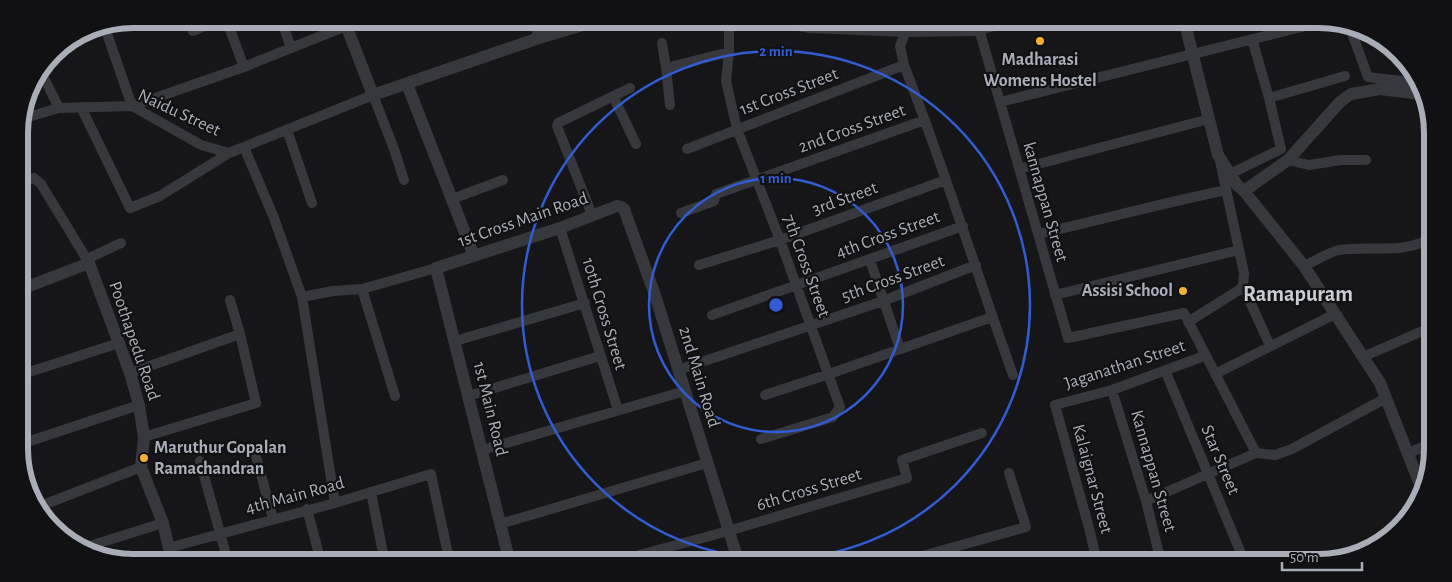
<svg xmlns="http://www.w3.org/2000/svg" width="1452" height="582" font-family="'Alegreya Sans',sans-serif">
	<style>
		.lines { fill: none; stroke-linecap: round; stroke-linejoin: round }
		.minor { stroke: #37383d; stroke-width: 10 }
		.tertiary { stroke: #37383d; stroke-width: 12 }
		.ring { fill: none; stroke: #325cd3; stroke-width: 2.5 }
		.poi-dot { fill: #f2b134; stroke: #111113; stroke-width: 2 }
		.labels { text-anchor: middle; dominant-baseline: central; stroke-width: 4.5; stroke-linejoin: round; paint-order: stroke }
		.poi-label { font-size: 18px; font-weight: bold; fill: #a8adb8; stroke: #111113 }
		.street-label { font-size: 18px; fill: #a8adb8; stroke: #111113 }
		.district-label { font-size: 22px; font-weight: bold; fill: #c9ccd4; stroke: #111113 }
		.rim { fill: none; stroke: #a8adb8; stroke-width: 6 }
		.centre { fill: #325cd3; stroke: #111113; stroke-width: 2.5 }
		.ring-label { font-size: 15px; text-anchor: middle; font-weight: bold; fill: #325cd3; stroke: #111113; stroke-width: 4.5; stroke-linejoin: round; paint-order: stroke }
	</style>
	<rect width="100%" height="100%" fill="#161618"/>
	<g class="lines">
		<path class="minor" d="M226 19 244 67 346 26
			M281 19 291 48
			M534 21 539 38
			M729 22V52L726 81 737 129 780 240 840 407 833 417 761 439
			M903 23 906 31 900 46 904 65C944 167 976 272 1013 375
			M104 25 132 106 244 67
			M1349 25 1368 77 1418 83
			M979 29 1068 338 1184 313 1256 453
			M193 31 222 19
			M1252 39 1269 98
			M662 43 666 68 729 52
			M666 68 670 105
			M40 70 59 108
			M613 96 636 144
			M1000 102 1310 25
			M81 107 130 208 160 196 229 153
			M21 119 59 108 132 106 201 145 229 153 373 95 394 149 404 180
			M287 130 312 203
			M244 147 274 218 302 297
			M687 149 904 65
			M1288 160 1309 165 1341 160H1366
			M1019 169 1209 119
			M1230 174 1281 149 1269 98 1345 76
			M19 182 34 178 41 184 89 263
			M452 199 503 180
			M681 213 714 201 716 194 925 120
			M592 215 557 126 558 123 630 88
			M560 228 618 410
			M1038 234C1101 220 1163 203 1226 190
			M87 259 121 243
			M870 260 900 349
			M699 265 780 240 946 180
			M1304 266C1315 261 1327 253 1339 250 1370 245 1403 255 1431 238
			M1243 286 1270 346
			M1055 295 1239 250
			M230 300 240 334
			M712 315 963 226
			M1188 322 1239 290 1243 286 1244 273 1220 161
			M455 341 585 303
			M1363 357 1429 328
			M678 370 883 301 976 265
			M1165 370 1245 563
			M130 373 240 334 256 403 144 437
			M1215 374 1335 314
			M20 375 119 343
			M1112 390 1146 501 1161 562
			M765 395 829 374 992 317
			M395 396 362 289 436 268
			M468 396 600 356
			M21 444 139 405
			M254 449 273 519
			M482 450 685 391
			M1408 453 1428 445
			M200 461 227 558
			M371 492 384 558
			M1146 501 1256 453 1275 455 1292 449 1386 398
			M335 503 302 297 333 291 362 289
			M38 507 141 467
			M307 509 320 558
			M500 524 707 463
			M83 548 163 523
			M168 548 335 503 431 474 449 559
			M621 560 728 531 907 478 902 460 982 433
			M904 561 1026 527 1009 473
			M1097 562 1089 528 1055 405 1112 390 1204 356"/>
		<path class="tertiary" d="M344 20 373 95 539 38 596 21
			M783 22 810 27 906 31 974 30 1002 23
			M1185 24 1218 155 1237 185 1244 191 1304 266 1380 383 1423 492
			M407 84 474 256
			M1244 191 1288 160 1340 102 1351 94 1380 89 1422 94
			M20 288 27 287 89 263 130 373 139 405 144 437 141 467 163 523 171 557
			M509 559 436 268 560 228 617 206 621 207 624 209 655 295 738 560"/>
	</g>
	<g class="ring">
		<circle cx="776" cy="305" r="127"/>
		<circle cx="776" cy="305" r="254"/>
	</g>
	<g class="poi-dot">
		<circle cx="1040" cy="41" r="5"/>
		<circle cx="1183" cy="291" r="5"/>
		<circle cx="144" cy="458" r="5"/>
	</g>
	<g class="labels">
		<g class="poi-label">
			<text x="1040" y="60">Madharasi<tspan x="1040" dy="21">Womens Hostel</tspan></text>
			<text x="1173" y="291" text-anchor="end">Assisi School</text>
			<text x="154" y="448" text-anchor="start">Maruthur Gopalan<tspan x="154" dy="21">Ramachandran</tspan></text>
		</g>
		<g class="street-label">
			<text transform="translate(789 92) rotate(-21)">1st Cross Street</text>
			<text transform="translate(179 113) rotate(25)">Naidu Street</text>
			<text transform="translate(852 129) rotate(-20)">2nd Cross Street</text>
			<text transform="translate(845 199) rotate(-20)">3rd Street</text>
			<text transform="translate(1045 202) rotate(74)">kannappan Street</text>
			<text transform="translate(523 220) rotate(-19)">1st Cross Main Road</text>
			<text transform="translate(888 235) rotate(-20)">4th Cross Street</text>
			<text transform="translate(806 266) rotate(70)">7th Cross Street</text>
			<text transform="translate(893 279) rotate(-20)">5th Cross Street</text>
			<text transform="translate(604 314) rotate(73)">10th Cross Street</text>
			<text transform="translate(134 341) rotate(71)">Poothapedu Road</text>
			<text transform="translate(1125 365) rotate(-18)">Jaganathan Street</text>
			<text transform="translate(699 377) rotate(73)">2nd Main Road</text>
			<text transform="translate(490 409) rotate(76)">1st Main Road</text>
			<text transform="translate(1220 460) rotate(67)">Star Street</text>
			<text transform="translate(1153 471) rotate(74)">Kannappan Street</text>
			<text transform="translate(1092 479) rotate(75)">Kalaignar Street</text>
			<text transform="translate(809 490) rotate(-17)">6th Cross Street</text>
			<text transform="translate(295 496) rotate(-15)">4th Main Road</text>
		</g>
		<g class="district-label">
			<text x="1298" y="294">Ramapuram</text>
		</g>
	</g>
	<path d="M0 0H1452V582H0ZM133 28H1319A105 105 0 0 1 1424 133V449A105 105 0 0 1 1319 554H133A105 105 0 0 1 28 449V133A105 105 0 0 1 133 28Z" fill="#111113" fill-rule="evenodd"/>
	<path class="rim" d="M133 28H1319A105 105 0 0 1 1424 133V449A105 105 0 0 1 1319 554H133A105 105 0 0 1 28 449V133A105 105 0 0 1 133 28Z"/>
	<circle cx="776" cy="305" r="8" class="centre"/>
	<g class="ring-label">
		<text x="776" y="56">2 min</text>
		<text x="776" y="183">1 min</text>
	</g>
	<path d="M1282 562v8h80v-8" fill="none" stroke="#a8adb8" stroke-width="2.5"/>
	<text x="1290" y="562" font-size="15" fill="#a8adb8" stroke="#111113" stroke-width="4" paint-order="stroke">50 m</text>
</svg>
